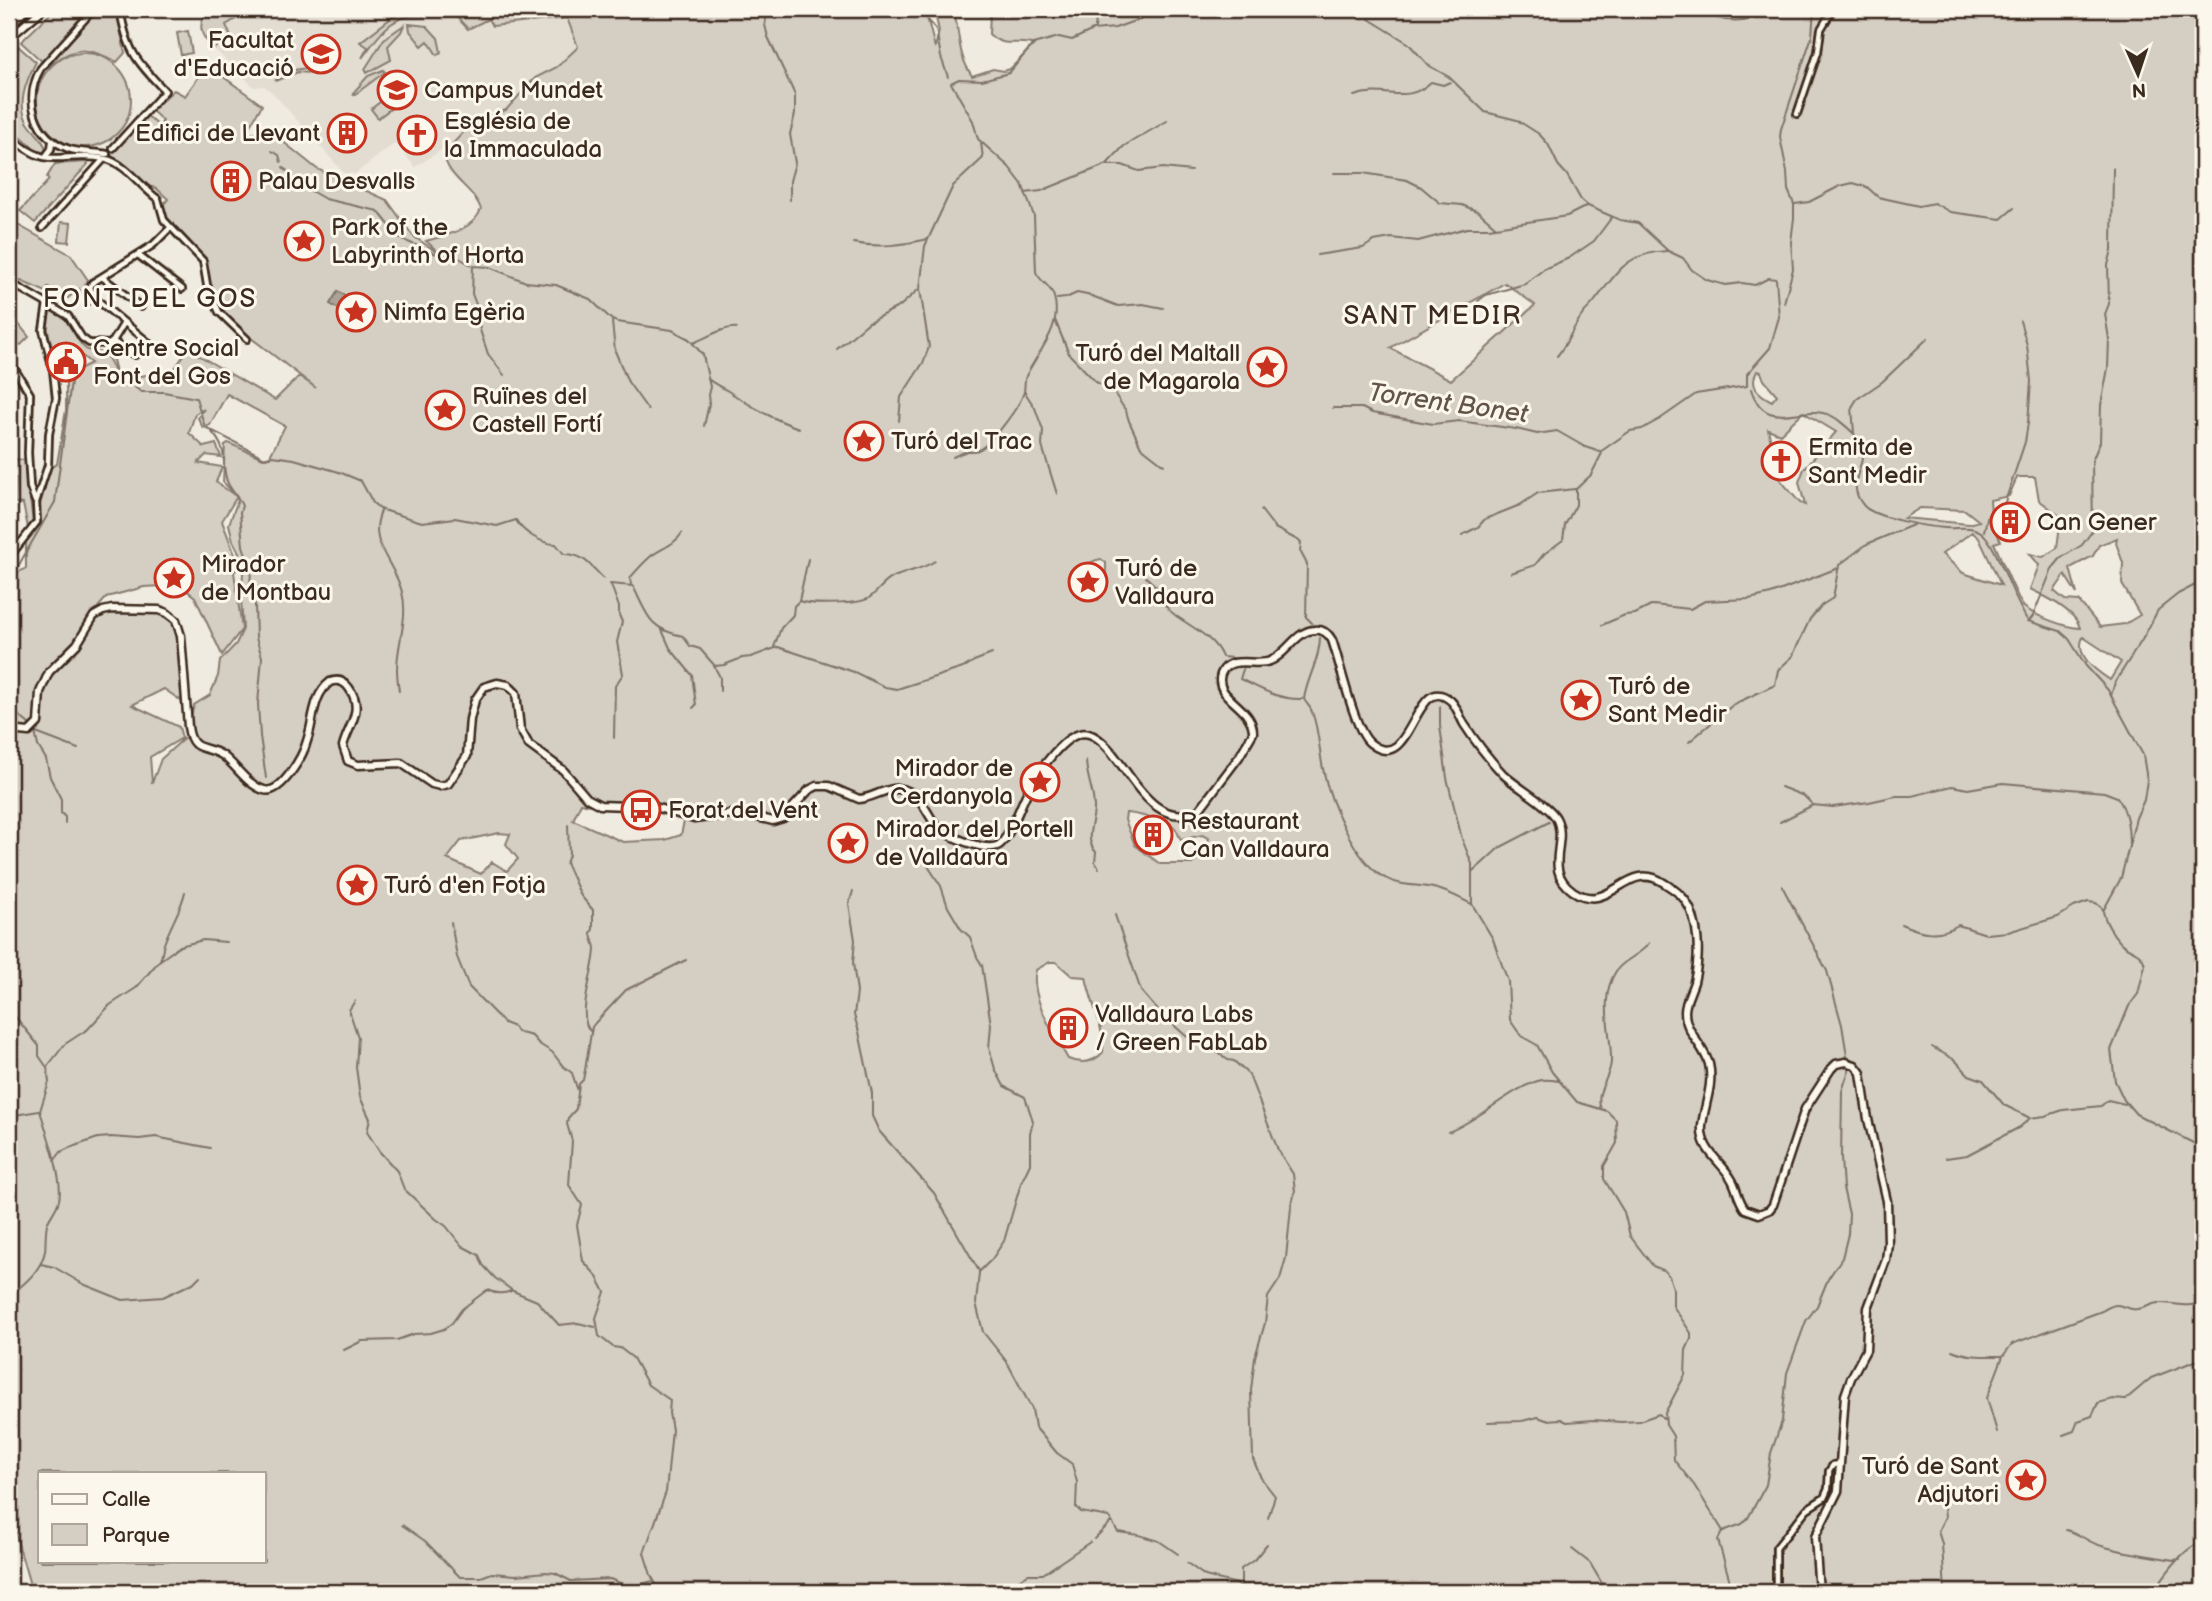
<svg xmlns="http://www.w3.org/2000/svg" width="2212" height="1601" font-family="'Balsamiq Sans',sans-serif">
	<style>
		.built { fill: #e2dcd1 }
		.green { fill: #d5cec3; stroke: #887c70; stroke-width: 2; fill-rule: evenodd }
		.water { fill: #aca397; stroke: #7f7367; stroke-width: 2 }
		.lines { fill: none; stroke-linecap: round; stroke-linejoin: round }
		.stream { stroke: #7f7367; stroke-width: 2 }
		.minor-casing { stroke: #3b2a1e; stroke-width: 10 }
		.tertiary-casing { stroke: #3b2a1e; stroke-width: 11 }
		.trunk-casing { stroke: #3b2a1e; stroke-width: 13 }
		.minor { stroke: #fbf7ec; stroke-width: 4.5 }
		.tertiary { stroke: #fbf7ec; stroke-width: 6 }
		.trunk { stroke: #fbf7ec; stroke-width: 8 }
		.labels { text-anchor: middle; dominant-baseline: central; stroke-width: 6; stroke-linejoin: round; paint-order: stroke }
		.poi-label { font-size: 24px; fill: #3b2a1e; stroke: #fbf7ec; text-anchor: start }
		.neighbourhood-label { font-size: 26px; letter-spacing: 2px; fill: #3b2a1e; stroke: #fbf7ec }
		.water-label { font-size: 26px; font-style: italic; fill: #635448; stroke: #fbf7ec }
	</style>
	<rect width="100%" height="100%" fill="#f0ebe0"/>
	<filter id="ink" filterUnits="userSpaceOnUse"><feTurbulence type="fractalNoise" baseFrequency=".0143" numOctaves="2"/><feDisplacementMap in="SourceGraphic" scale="14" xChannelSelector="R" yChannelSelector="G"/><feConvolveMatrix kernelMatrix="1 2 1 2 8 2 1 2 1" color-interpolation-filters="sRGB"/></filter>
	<g filter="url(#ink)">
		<path class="built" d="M212 9H630L578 47 557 67 535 78 506 110 472 123 449 145 415 167 395 143 355 174 344 173 273 93 264 86 254 87 210 45 202 34 201 28 204 15Z"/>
		<path class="green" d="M55 9H116L125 53 117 62C88 47 73 45 48 67L21 42Z
			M212 9H252L226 25 231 37 214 48C199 37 196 20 212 9Z
			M413 9H429L424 16C392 11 378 37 362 58L368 47 360 42 394 16Z
			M449 9H925L935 48 939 31 934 9H953C961 34 956 52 972 76L993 69 1004 71 1010 69 1034 45C1018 39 1004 49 989 34L990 13 992 15 998 9H2203V1592H32L15 1533 9 1526V734L30 735 39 729 42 721V701L48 681 57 668 81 645 97 618 110 612H155L166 616 172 621 178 636 183 702 164 689 132 705 179 727 182 738 150 757 152 783 161 759 192 731 191 717 194 705 210 695 218 676 220 661 236 644 243 629 241 598 244 562 233 541 229 524 238 500 236 498 222 521 235 555 243 564 234 572 242 629 222 655 195 597 180 585 144 587 107 597 92 614 73 644 46 672 37 695 36 721 28 729 9 728V573L14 575 26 568V541L39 522 40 505 50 468 57 464 66 410V376L91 363 67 344 61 343 57 347 59 356 55 360 46 323 49 310C56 313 64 316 68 321 76 330 76 342 86 349 92 353 100 350 106 356 114 363 112 373 120 379L173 371 188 349 275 400 299 376 316 388 229 321 211 290 204 261 166 219 163 205 168 199 156 188 148 186 113 158 111 153 145 114 159 126 163 121 151 110 174 90 185 96 207 65 262 105 245 134 271 132 317 169 387 200 413 236 443 256 426 241C444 236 474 230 481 209 473 187 446 178 444 153L472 123 506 110 535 78 557 67 578 47 567 18 492 26 488 19 468 29ZM1505 283 1535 305 1451 380 1390 348ZM1757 371 1761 372 1764 380 1777 395 1772 401C1758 394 1749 386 1757 371ZM227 394 285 426 270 456 263 458 228 443 225 445 223 482 237 497 216 482 222 467 198 463 206 455 221 457 216 444 204 447 189 433 195 414 204 409 198 418 203 428 210 425ZM1803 412 1836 432 1804 469 1799 482 1805 505 1800 503 1766 463 1772 447 1768 429 1780 434ZM2017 477H2035L2039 500 2061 517 2057 548 2043 557 2030 554 2039 565 2030 589C2045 596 2076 611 2080 628 2067 628 2035 616 2024 607 2018 602 1999 553 1994 543L2001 541 1992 524 1990 500 2009 496ZM1920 508 1965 510 1979 521 1969 524 1904 518ZM1972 532 1979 538 2001 585 1963 573 1942 554ZM2117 538 2116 543 2123 563 2122 584 2140 615 2125 624 2100 627 2079 601 2065 600 2054 591 2065 575 2077 594 2070 568 2093 556 2099 545ZM1101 559 1106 563V567L1105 590 1098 600 1081 589C1079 573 1084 562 1101 559ZM2083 637 2121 662 2110 680C2097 671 2074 656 2083 637ZM581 803C605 809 628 807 653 810 664 812 674 817 684 821L681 835 665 840 623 842 573 820ZM1126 813C1133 813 1166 821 1172 825 1177 828 1178 835 1181 840L1202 835 1209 838 1206 852 1192 864H1160L1135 845 1125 820ZM499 833 510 834 506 844 518 859 507 871 492 862 481 874 447 859 461 841ZM1050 962H1056L1072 976 1086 977C1090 1000 1105 1029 1103 1052 1094 1063 1081 1064 1068 1059 1055 1036 1029 996 1036 970ZM40 1473H264V1561H40Z
			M409 24 427 26 438 38 441 52 437 55 428 41 422 46 410 31Z
			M404 25 401 32 388 46 391 60 367 73 365 69 384 39Z
			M188 31 192 53 181 55 177 33Z
			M18 46 36 62C26 81 15 107 30 126 36 134 44 140 46 150L43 153 36 150 9 127V58Z
			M37 100a47 47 0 1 1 94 0a47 47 0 1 1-94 0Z
			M333 61 334 68 322 74 298 72 275 81C290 63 312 73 333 61Z
			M383 70 385 72 354 95 353 93 368 76Z
			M393 92 401 101 378 118 371 109Z
			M87 162 88 164 35 223 20 211 49 180 47 177 55 164Z
			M9 220 71 255 88 280 85 285 94 303 89 305 79 289 68 298 48 287 46 292 9 276Z
			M61 222 71 223 69 242 59 241Z
			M9 316 14 318 29 337 21 345 9 342Z
			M12 448V459L25 460 33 522 28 528 23 504 15 503 16 478 9 477V449Z"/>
		<path class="water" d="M338 291 350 299 342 311 330 304Z"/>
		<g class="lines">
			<path class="stream" d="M774 9 767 13 765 25 768 37 795 95V114L790 134 795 163 790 181V200
				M918 9 936 29 941 57 948 77
				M1697 9C1725 28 1752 20 1782 9
				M1095 28 1097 9
				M1354 96C1387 85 1405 106 1431 82L1443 85 1450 82
				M2196 134C2201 151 2197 167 2203 184
				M272 151 279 155 281 162
				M1106 165 1124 146 1167 121
				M283 167 299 184 325 199 378 211 399 237 408 242 439 255H454L473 266 489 267 526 282 556 285 590 299 612 320 617 322 672 330 689 339 703 355 710 387 708 395 709 404 704 426
				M1334 173H1363L1407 180 1421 187 1440 203 1462 205 1479 212 1495 226
				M1025 193 1041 191 1105 165H1122L1139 171 1163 168 1191 171
				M1795 204 1809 202 1840 186 1853 183 1867 187 1878 197 1919 206 1934 203 1950 212 2001 219 2014 208
				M853 243C879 248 902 245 928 239
				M1317 255 1363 248 1374 241 1391 238 1418 241 1467 228H1489L1567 216 1587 206
				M473 266 472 294 477 307 480 330 488 354 504 375
				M1057 299 1066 298 1077 293 1092 296 1118 306 1143 304 1163 308
				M1478 301 1486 295 1525 284 1544 269 1569 258 1594 241 1612 217
				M1784 303 1793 269 1791 242 1794 218V204L1788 190 1787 172 1780 137 1781 129 1812 36 1814 9
				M1055 320 1069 354 1096 382 1112 390 1126 411 1129 421 1141 447 1164 465
				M612 322 615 351 628 382 648 410
				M693 343C706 338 725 326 737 328
				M837 349 869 322 900 306 918 290
				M107 354 113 360 116 372 141 392H164L196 398 205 427 265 458 273 456 294 459 339 472 361 481 373 503 380 509 422 522 455 518 497 526 516 520C522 532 542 544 556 544L564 554C584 554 590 565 604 579
				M1557 356C1568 343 1573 327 1583 314 1587 309 1591 306 1594 302 1618 272 1625 253 1667 251
				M708 379C714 384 721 387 728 391 751 406 772 419 799 428
				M1751 389C1767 439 1807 397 1837 419 1843 424 1856 434 1860 441 1872 462 1842 481 1864 506 1875 518 1927 527 1945 528 1956 529 1971 525 1981 532 1996 542 2014 602 2028 621L2060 631 2069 639 2086 666 2108 690 2143 755 2147 780 2144 800 2136 818 2121 878 2103 911C2105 922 2113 935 2120 942 2129 952 2142 950 2145 965L2138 994 2129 1006 2111 1050 2115 1081 2124 1100 2136 1114 2203 1148
				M1024 391 1035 408 1043 430 1042 446 1057 494
				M1333 408H1362L1372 413 1433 424 1459 421 1516 429 1537 434 1557 431 1585 447 1600 452 1630 431 1642 429 1660 419 1696 394 1747 386V374L1770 348 1779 317 1776 279 1769 278 1755 285 1742 283 1725 285 1707 280 1692 270 1683 258 1668 251 1638 223 1620 220 1588 206 1581 200 1567 175 1558 165 1548 144 1539 134 1517 120 1485 112 1449 77 1428 65 1408 43 1369 19
				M899 421 901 397 923 363 929 347 920 289 925 246 953 186 983 158 981 143
				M212 432C230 453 220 460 227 481 230 490 239 497 242 506L240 512 243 546 251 569 250 588 255 605 256 638 262 657 258 704 260 736 266 778
				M1854 433 1852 407 1857 399 1882 382 1928 338
				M953 457C957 455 963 452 968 451 970 451 976 451 978 450 991 445 1020 406 1024 392 1025 386 1024 381 1026 376 1038 352 1063 326 1054 297 1051 285 1040 282 1036 272L1034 216 1022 184 1009 167 978 139 973 121 951 83 959 79 982 80 1009 73 1033 44 1059 37 1072 40 1093 30 1115 28 1140 19 1155 9
				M1261 510 1275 528 1301 542 1300 551 1307 564 1306 617 1312 623
				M381 511C367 545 394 560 402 592 409 618 397 643 397 669 397 676 398 684 399 691
				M1984 531 1988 515 1999 510 2004 505 2025 442 2028 423 2031 381 2027 345 2020 321
				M1462 535 1478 527 1485 519 1520 505 1538 493 1575 489
				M1511 573 1535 565 1544 554 1563 540 1565 525 1576 505V489L1591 475 1602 453
				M1146 577C1149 580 1155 585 1158 588 1164 599 1162 606 1175 615 1191 627 1214 637 1222 657L1245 659
				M9 582 55 502 72 374
				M610 584 633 586C647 614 648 629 683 636L690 646 700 649 715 666 724 665 742 658 751 657 778 647 854 672 885 687 897 689 963 668 974 661 992 654
				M631 584 630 578C636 571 643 563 650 557 661 548 674 546 682 533
				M611 585 619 607V615L622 622 617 642 623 674 615 686 614 738
				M9 588 12 604 9 629
				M799 601 808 559
				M2029 621 2033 616 2052 569 2061 558 2082 545 2093 530 2092 461 2100 442 2101 405 2108 368 2109 339 2105 314 2109 304 2108 265 2112 250 2113 168
				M1602 625 1625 615 1635 614 1653 605 1690 609 1705 601 1749 599 1771 594 1838 568
				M662 630 670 648 692 675 696 705 693 708
				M1320 638C1320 659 1307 678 1304 699 1306 704 1311 707 1312 712 1319 730 1319 750 1323 769 1330 802 1355 862 1385 878 1401 887 1420 884 1437 889 1449 892 1461 899 1472 904
				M774 647 781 628 793 615 794 606 799 601C809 605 859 605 869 598 878 592 884 581 894 577 908 571 923 569 935 561
				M714 666 720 677V691
				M1244 666 1240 679C1261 689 1279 700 1302 699
				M2111 696 2115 682 2142 640 2158 610 2178 594 2203 581
				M1440 707V726L1447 778 1462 839 1472 864V904L1493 939 1502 965 1508 981 1510 1020 1521 1036 1537 1045 1552 1072 1577 1102 1607 1111 1616 1120 1617 1143 1604 1166V1179L1624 1212 1630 1236 1653 1266 1665 1271 1669 1276 1673 1288V1306L1691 1333V1339L1686 1350 1685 1375 1665 1413 1666 1425 1673 1436 1674 1460 1694 1485 1723 1531
				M9 711 17 714 30 725
				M35 732 38 746 46 759 50 777 61 799V813L65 817V823
				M36 733 78 749
				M1689 742 1734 704 1775 685 1778 670 1792 657 1810 619 1822 605 1833 598 1839 565 1867 544 1913 525
				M1086 760C1086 777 1095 793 1094 810 1093 824 1084 840 1096 852L1095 862 1099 868
				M1781 787 1804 796 1812 804
				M1780 822 1813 805 1833 807 1869 802 1896 796H1912L1952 786 1968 789 2003 783 2104 792 2117 797C2128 811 2129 830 2129 848
				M568 825 569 855 566 863 581 896 593 910V929L591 933C591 938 595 944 595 949 595 970 575 1017 591 1032
				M924 860 941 886 948 907 961 929 970 937 977 957 982 965 991 1025 989 1048 995 1069 1004 1086 1025 1097 1033 1121 1030 1133V1164L1021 1183 1004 1241 992 1259 979 1272
				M1474 871 1499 848 1549 822
				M1782 886 1827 971 1842 1025 1847 1056
				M853 891 849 904 855 940 853 963 857 992 854 1015 859 1032 872 1093V1116L879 1131 934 1193 979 1271
				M1115 915 1141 991 1160 1013 1186 1036 1205 1044 1228 1060 1234 1061 1249 1075 1278 1150 1293 1174 1295 1192 1291 1207 1286 1258 1280 1279 1268 1297 1265 1323 1255 1357 1251 1390 1253 1459 1261 1478 1275 1496 1268 1518
				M451 922 457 957 469 987 504 1023 514 1027 517 1032 532 1036 539 1044 552 1052 563 1066 572 1073 578 1091
				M1901 924C1921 933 1939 937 1958 925L1986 934 2008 932 2058 917 2074 907 2088 902 2096 903 2103 909
				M160 960C163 954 162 950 164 944 170 926 181 910 185 892
				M355 1001 349 1010 358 1037 356 1067 360 1097 370 1119 367 1132 379 1151 397 1171 404 1189 436 1219 446 1226 462 1246 479 1255 483 1265 495 1278 513 1291 537 1301 559 1325 578 1323 595 1327
				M9 1009 39 1046V1056L46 1066
				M1932 1047 1955 1060 1969 1075 1983 1080 2004 1105 2030 1118 2045 1116 2063 1110 2101 1106 2108 1100 2125 1104
				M1601 1109C1594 1092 1610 1079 1611 1062 1612 1033 1598 999 1616 971 1624 959 1641 955 1649 943
				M9 1116 39 1111
				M1448 1132C1478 1121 1515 1085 1542 1080 1547 1079 1553 1080 1559 1081
				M1946 1158 1967 1155 2020 1127 2029 1119
				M54 1161 61 1152 69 1148 98 1138 111 1137 139 1139 156 1137 210 1148
				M41 1264 54 1267 83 1284 123 1300 163 1297 193 1283 200 1276
				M979 1273 976 1303 983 1332 1007 1362 1032 1409 1035 1427 1057 1453 1072 1464 1077 1482 1076 1507 1081 1512 1109 1517 1118 1532 1139 1535 1159 1541 1178 1554
				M9 1297C23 1284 41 1272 45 1251 46 1243 45 1233 47 1224 50 1216 57 1209 59 1200 64 1181 46 1130 40 1111L49 1082 47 1067 65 1044 88 1029 110 1005 136 988 159 961 180 946 203 940 226 942
				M344 1350 362 1341 397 1340 414 1334 431 1333 444 1329 452 1323 462 1309 487 1290C495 1294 502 1295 511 1291
				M1952 1350C1968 1357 1985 1356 2002 1356
				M9 1391 11 1400 9 1422
				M1488 1422 1522 1421 1538 1417 1546 1420 1561 1419 1567 1422 1594 1420 1621 1422 1639 1421 1659 1414 1664 1419
				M1997 1432 1987 1398 2003 1356 2012 1344 2102 1311C2118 1301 2117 1306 2132 1309 2143 1311 2150 1303 2159 1303 2177 1303 2184 1308 2203 1303
				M2063 1435 2074 1431 2078 1421 2092 1416 2098 1403 2113 1399 2125 1400 2151 1378 2203 1358
				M9 1477C14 1490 14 1501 9 1514
				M1942 1492 1945 1517 1938 1531 1942 1544 1945 1592
				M402 1525 425 1541 460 1577H481L492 1573 516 1575 546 1572 555 1573 571 1581 610 1579 630 1587 653 1581
				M2066 1530C2080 1533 2088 1543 2102 1546 2125 1553 2150 1556 2174 1560L2180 1559
				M1723 1531 1742 1524 1748 1518 1766 1485 1771 1453 1782 1421 1787 1373 1806 1321 1817 1306 1828 1279 1842 1258 1848 1234 1849 1214 1843 1188 1841 1158 1842 1091 1849 1070
				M1722 1532 1718 1540 1729 1578 1731 1592
				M1094 1539 1111 1522
				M1572 1549 1590 1563 1607 1592
				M1187 1563 1205 1576 1237 1584 1243 1592
				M1241 1587V1569L1254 1560 1267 1544
				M660 1592 651 1575 644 1553 666 1492 672 1430 669 1413 670 1400 648 1385 633 1358 620 1348 613 1347 599 1336 596 1318 605 1292 596 1275 583 1261 577 1225 582 1205 569 1185 572 1141 567 1124 568 1118 576 1109 579 1084 583 1080 585 1070 592 1027 595 1023 626 990 686 960
				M1000 1592 1028 1574H1043L1090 1542
				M2152 1592C2165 1577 2182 1547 2203 1542"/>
			<defs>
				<path id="minor" d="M94 9 41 68C23 99 34 137 69 149 81 153 94 152 107 154
					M1797 114 1818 52 1821 29 1833 9
					M9 135C50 174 62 150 106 159 124 163 140 185 154 196L158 199 164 220 203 261 207 285 219 312 247 339
					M113 148 165 91C136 61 127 51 120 9
					M45 157 51 149 52 142
					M42 228 103 160
					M138 255 182 289
					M102 277 141 307
					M9 282 68 316 82 338 89 343 109 344 113 341
					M113 341 123 349 135 355 148 342 96 299 90 288 92 283 153 245 170 228
					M113 341 124 323
					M9 360 30 394 28 453 30 487 35 501
					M11 555 37 522 36 502 48 465 49 434 56 398 53 370 43 330 47 304
					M1776 1592V1548L1807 1509 1824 1498 1828 1489 1829 1471 1833 1465 1840 1464"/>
				<path id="tertiary" d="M9 38 43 9
					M9 730 29 732 38 723 40 692 49 672 77 644 94 616 103 611 112 609 159 610 167 613 176 620 181 636 188 727C192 754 205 744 222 755 236 765 247 785 264 790 281 795 303 756 307 741 314 721 312 696 330 682 338 679 344 681 349 688 365 710 348 726 343 746L348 761 358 765 401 763 432 784 440 786 448 784 467 756 470 719 475 700 484 687 497 683 508 685 516 693 520 729 529 745 563 770 587 798 600 805 655 807 694 819 740 813 773 821 783 818 809 790 817 786H829L859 799C875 798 887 785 905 790 923 796 925 812 936 825 945 836 987 853 999 845 1010 837 1020 806 1027 793 1035 776 1067 727 1089 734 1124 745 1144 836 1199 810L1239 757 1253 733C1254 706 1213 699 1221 674 1229 654 1255 667 1270 661 1287 654 1296 631 1314 630 1322 629 1328 633 1332 640 1340 662 1354 730 1370 743 1413 778 1414 668 1451 701 1457 707 1460 717 1464 724 1475 741 1489 759 1503 774 1516 787 1548 804 1556 818 1569 842 1542 869 1573 891 1611 916 1626 858 1664 883 1672 888 1679 892 1685 900 1700 921 1700 957 1694 982 1691 992 1685 1001 1685 1012 1685 1032 1704 1046 1709 1064 1714 1086 1704 1105 1702 1126 1700 1151 1722 1161 1732 1180 1737 1189 1738 1200 1745 1209L1759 1214 1769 1210 1773 1205 1805 1109 1831 1069 1836 1064 1846 1062 1855 1065 1861 1073 1868 1119 1887 1201 1888 1243 1886 1260 1868 1308 1866 1350 1851 1378 1845 1395 1838 1491 1815 1537 1819 1592"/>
				<path id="trunk" d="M9 25 25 9"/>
			</defs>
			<use href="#minor" class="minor-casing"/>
			<use href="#tertiary" class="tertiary-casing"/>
			<use href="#trunk" class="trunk-casing"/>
			<use href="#minor" class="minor"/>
			<use href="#tertiary" class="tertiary"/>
			<use href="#trunk" class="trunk"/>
		</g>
	</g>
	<defs>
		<symbol id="university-ring" viewBox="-11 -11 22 22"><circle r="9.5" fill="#fbf7ec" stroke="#c8321e" stroke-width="1.5"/><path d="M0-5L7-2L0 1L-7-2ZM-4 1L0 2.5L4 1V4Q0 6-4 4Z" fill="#c8321e"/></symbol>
		<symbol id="building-ring" viewBox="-11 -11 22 22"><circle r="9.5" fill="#fbf7ec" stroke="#c8321e" stroke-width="1.5"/><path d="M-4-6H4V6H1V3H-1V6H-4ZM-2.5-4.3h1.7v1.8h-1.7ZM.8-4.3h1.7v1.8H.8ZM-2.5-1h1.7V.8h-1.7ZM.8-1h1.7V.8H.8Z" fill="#c8321e"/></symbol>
		<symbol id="church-ring" viewBox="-11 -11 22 22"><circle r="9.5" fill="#fbf7ec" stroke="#c8321e" stroke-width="1.5"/><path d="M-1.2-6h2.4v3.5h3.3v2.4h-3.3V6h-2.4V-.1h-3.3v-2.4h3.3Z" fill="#c8321e"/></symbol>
		<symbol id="sight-ring" viewBox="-11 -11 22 22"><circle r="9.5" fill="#fbf7ec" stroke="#c8321e" stroke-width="1.5"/><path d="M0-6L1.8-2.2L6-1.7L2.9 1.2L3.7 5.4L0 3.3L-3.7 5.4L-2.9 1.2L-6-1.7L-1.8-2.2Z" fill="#c8321e"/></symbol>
		<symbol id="civic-ring" viewBox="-11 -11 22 22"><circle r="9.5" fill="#fbf7ec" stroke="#c8321e" stroke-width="1.5"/><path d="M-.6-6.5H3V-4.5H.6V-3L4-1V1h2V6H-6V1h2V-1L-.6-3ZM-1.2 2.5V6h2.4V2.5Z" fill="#c8321e"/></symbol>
		<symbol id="bus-ring" viewBox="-11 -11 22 22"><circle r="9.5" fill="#fbf7ec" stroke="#c8321e" stroke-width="1.5"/><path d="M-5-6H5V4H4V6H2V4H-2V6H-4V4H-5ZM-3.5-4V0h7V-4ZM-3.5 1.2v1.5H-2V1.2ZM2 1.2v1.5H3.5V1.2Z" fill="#c8321e"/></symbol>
	</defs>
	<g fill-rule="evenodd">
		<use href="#university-ring" x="299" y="32" width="44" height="44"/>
		<use href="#university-ring" x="375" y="68" width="44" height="44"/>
		<use href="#building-ring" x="325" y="111" width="44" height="44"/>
		<use href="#church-ring" x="395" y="113" width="44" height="44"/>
		<use href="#building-ring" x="209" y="159" width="44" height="44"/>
		<use href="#sight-ring" x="282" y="219" width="44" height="44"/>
		<use href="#sight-ring" x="334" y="290" width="44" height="44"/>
		<use href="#civic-ring" x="44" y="340" width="44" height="44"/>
		<use href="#sight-ring" x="1245" y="345" width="44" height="44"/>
		<use href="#sight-ring" x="423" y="388" width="44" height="44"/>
		<use href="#sight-ring" x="842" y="419" width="44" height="44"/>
		<use href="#church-ring" x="1759" y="439" width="44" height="44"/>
		<use href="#building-ring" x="1988" y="500" width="44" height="44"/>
		<use href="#sight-ring" x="152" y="556" width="44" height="44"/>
		<use href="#sight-ring" x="1066" y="560" width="44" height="44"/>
		<use href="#sight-ring" x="1559" y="678" width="44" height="44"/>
		<use href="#sight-ring" x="1018" y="760" width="44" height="44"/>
		<use href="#bus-ring" x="619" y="788" width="44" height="44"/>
		<use href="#building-ring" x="1131" y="813" width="44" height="44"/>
		<use href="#sight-ring" x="826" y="821" width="44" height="44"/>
		<use href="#sight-ring" x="335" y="863" width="44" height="44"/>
		<use href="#building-ring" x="1046" y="1006" width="44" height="44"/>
		<use href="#sight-ring" x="2004" y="1458" width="44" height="44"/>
	</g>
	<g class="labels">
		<g class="poi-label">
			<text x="294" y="40" text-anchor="end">Facultat<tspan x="294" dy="28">d'Educació</tspan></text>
			<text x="424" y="90">Campus Mundet</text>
			<text x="444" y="121">Església de<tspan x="444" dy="28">la Immaculada</tspan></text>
			<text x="320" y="133" text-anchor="end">Edifici de Llevant</text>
			<text x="258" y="181">Palau Desvalls</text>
			<text x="331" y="227">Park of the<tspan x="331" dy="28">Labyrinth of Horta</tspan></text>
			<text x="383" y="312">Nimfa Egèria</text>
			<text x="93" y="348">Centre Social<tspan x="93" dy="28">Font del Gos</tspan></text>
			<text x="1240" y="353" text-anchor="end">Turó del Maltall<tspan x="1240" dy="28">de Magarola</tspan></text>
			<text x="472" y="396">Ruïnes del<tspan x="472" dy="28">Castell Fortí</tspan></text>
			<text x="891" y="441">Turó del Trac</text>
			<text x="1808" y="447">Ermita de<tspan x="1808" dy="28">Sant Medir</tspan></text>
			<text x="2037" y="522">Can Gener</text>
			<text x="201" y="564">Mirador<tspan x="201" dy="28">de Montbau</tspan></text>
			<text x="1115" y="568">Turó de<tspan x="1115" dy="28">Valldaura</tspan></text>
			<text x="1608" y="686">Turó de<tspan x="1608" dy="28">Sant Medir</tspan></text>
			<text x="1013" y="768" text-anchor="end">Mirador de<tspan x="1013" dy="28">Cerdanyola</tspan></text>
			<text x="668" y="810">Forat del Vent</text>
			<text x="1180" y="821">Restaurant<tspan x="1180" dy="28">Can Valldaura</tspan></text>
			<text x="875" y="829">Mirador del Portell<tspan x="875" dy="28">de Valldaura</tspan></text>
			<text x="384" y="885">Turó d'en Fotja</text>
			<text x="1095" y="1014">Valldaura Labs<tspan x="1095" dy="28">/ Green FabLab</tspan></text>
			<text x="1999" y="1466" text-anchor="end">Turó de Sant<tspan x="1999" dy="28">Adjutori</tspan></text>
		</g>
		<g class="neighbourhood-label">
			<text x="150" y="299">FONT DEL GOS</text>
			<text x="1433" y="316">SANT MEDIR</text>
		</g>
		<g class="water-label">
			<text transform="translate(1448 404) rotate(8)">Torrent Bonet</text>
		</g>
	</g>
	<rect width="2212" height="1601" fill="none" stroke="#fbf7ec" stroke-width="35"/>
	<rect x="18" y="18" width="2177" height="1566" fill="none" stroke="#3b2a1e" stroke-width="2.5" filter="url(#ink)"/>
	<rect x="38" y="1472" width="228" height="91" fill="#fbf7ec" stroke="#aea59a" stroke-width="2"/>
	<rect x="52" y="1494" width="35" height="10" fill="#fbf7ec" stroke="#aea59a" stroke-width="2"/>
	<text x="102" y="1506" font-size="21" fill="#3b2a1e">Calle</text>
	<rect x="52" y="1524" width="35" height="21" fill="#d5cec3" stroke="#aea59a" stroke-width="2"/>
	<text x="102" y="1542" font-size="21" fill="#3b2a1e">Parque</text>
	<g transform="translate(2138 74) rotate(177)" stroke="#fbf7ec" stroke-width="5" paint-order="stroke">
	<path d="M0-5L12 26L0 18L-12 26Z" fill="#3b2a1e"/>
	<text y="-10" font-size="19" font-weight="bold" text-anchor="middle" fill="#3b2a1e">N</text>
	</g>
</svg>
